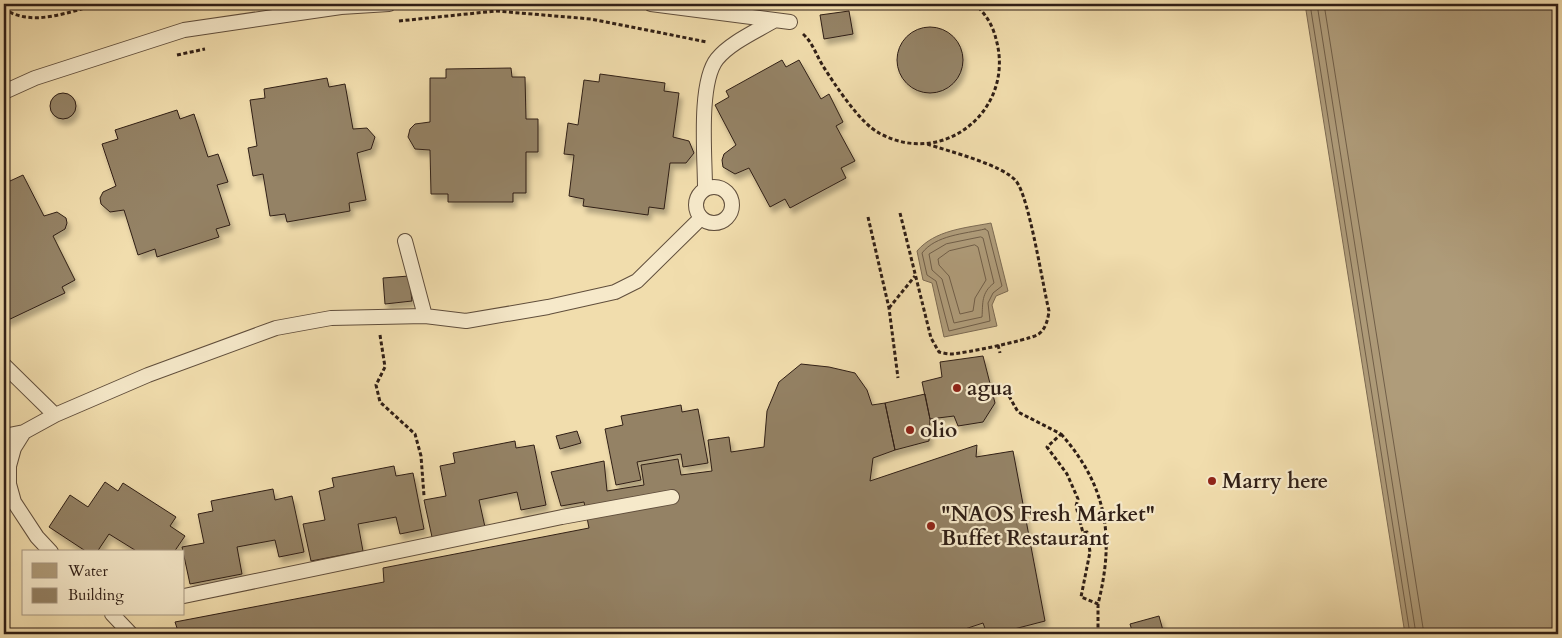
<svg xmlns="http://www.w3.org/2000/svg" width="1562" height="638" font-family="Cardo,serif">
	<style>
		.water { fill: #af9c7a; stroke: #7c6a52 }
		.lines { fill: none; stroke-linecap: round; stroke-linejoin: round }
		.shore { stroke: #705e48; stroke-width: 1 }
		.building { fill: #948265; stroke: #301f16; filter: url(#shadow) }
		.lane-casing { stroke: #604e3c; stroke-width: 16 }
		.path { stroke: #301f16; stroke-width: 3; stroke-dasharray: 4 2.5; stroke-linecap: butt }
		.lane { stroke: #f6e9ca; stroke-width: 14 }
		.poi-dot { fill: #8f2418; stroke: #f6e9ca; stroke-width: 2 }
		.labels { text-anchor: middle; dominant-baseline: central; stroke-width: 4.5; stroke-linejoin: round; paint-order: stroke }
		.poi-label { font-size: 21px; font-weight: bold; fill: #301f16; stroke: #f6e9ca; text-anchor: start }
	</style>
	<defs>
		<filter id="shadow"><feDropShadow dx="3" dy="5.5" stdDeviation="2.5" flood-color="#0004"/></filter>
	</defs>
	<rect width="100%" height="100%" fill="#f1ddad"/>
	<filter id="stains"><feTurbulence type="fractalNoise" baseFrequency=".004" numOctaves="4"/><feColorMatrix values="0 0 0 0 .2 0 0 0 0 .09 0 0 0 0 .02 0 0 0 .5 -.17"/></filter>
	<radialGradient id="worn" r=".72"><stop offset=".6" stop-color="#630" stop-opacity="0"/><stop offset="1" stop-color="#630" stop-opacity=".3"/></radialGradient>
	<path class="water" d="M1305 4H1558V634H1405Z
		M991 223 1008 291 996 296 992 305 997 326 944 337 932 283 923 280 917 251C935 230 965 228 991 223Z"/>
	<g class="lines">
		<path class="shore" d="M1310 4 1410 634
			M1317 4 1416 634
			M1324 4 1424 634
			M985 229 988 231 1002 286 993 293 988 303 990 321 949 331 936 281 927 275 922 253C936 235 964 234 985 229Z
			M981 237 983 238 994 283C981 293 983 303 982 317L954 323 942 279 932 270 929 254 946 244Z
			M975 245 978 247 986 280 975 298 973 311 960 314 949 276 939 265 938 259 949 251Z"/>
	</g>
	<path class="building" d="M849 11 853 34 824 39 820 15Z
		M897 60a33 33 0 1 1 66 0a33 33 0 1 1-66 0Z
		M782 60 786 67 799 60 821 99 829 94 843 122 836 126 855 161 841 168 846 178 790 208 785 199 770 207 749 168 735 174 723 167 722 160 724 154 736 145 715 105 729 97 726 91Z
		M511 68 512 77H525L526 119H538V152H526V193H513V202H448V194H431L430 150 415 149 408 137 410 129 415 124 430 122V78H446V69Z
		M600 74 665 83 664 91 679 93 673 137 689 141 694 153 686 163H670L664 209 649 207 648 215 583 206 584 199 569 196 574 155 564 154 568 123 578 125 584 80 599 82Z
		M327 78 329 87 345 84 353 129 367 128 375 137 371 149 357 153 366 200 349 203 350 211 287 222 285 214 270 216 263 174 253 176 248 148 257 146 250 100 265 98 264 89Z
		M50 106a13 13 0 1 1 26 0a13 13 0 1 1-26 0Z
		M177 110 180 119 194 114 208 157 218 154 228 182 217 185 230 225 216 229 219 237 157 257 155 249 138 255 124 210 110 212 101 204 100 198 103 192 116 186 102 144 118 139 115 130Z
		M7 174 10 181 23 175 44 216 57 212 66 218 67 223 65 229 53 236 75 280 62 287 65 293 6 321 4 317V175Z
		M409 276 412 301 385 304 383 278Z
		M983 356 995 403 983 422 958 426 954 416 930 419 922 382 942 377 940 362Z
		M801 364 829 367 855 373 867 390 872 405 885 403 895 450 873 458 870 481 977 445 976 457 1013 451 1045 621 995 634H987L983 623 950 634H179L175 622 384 582 383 568 589 528 584 502 561 506 551 472 604 461 607 491 644 485 641 465 678 459 681 475 712 471 708 440 729 437 731 452 764 447 767 411 779 382Z
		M925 394 930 419 929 441 895 450 885 403Z
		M681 405 682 412 698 409 708 463 683 467 681 454 637 462 641 480 616 485 605 429 623 425 621 416Z
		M577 431 581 443 560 449 556 436Z
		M515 441 516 448 534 445 546 505 521 510 517 492 479 500 485 527 432 537 424 500 446 496 440 466 455 463 453 453Z
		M394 466 396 476 413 473 424 529 400 534 396 517 358 524 363 551 311 561 303 524 325 520 319 491 334 487 332 478Z
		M105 482 118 491 123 483 176 517 170 526 185 536 174 552H138L109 534 97 552H87L49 527 70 495 88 507Z
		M273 489 275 500 292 496 304 552 279 557 275 540 237 547 242 574 190 584 182 547 204 543 198 514 213 511 211 501Z
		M1159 616 1164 634H1133L1130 624Z"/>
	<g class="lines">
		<defs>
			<path id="lane" d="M651 4 790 22
				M4 92 35 78 184 30 341 7 389 4
				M696 205a18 18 0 1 1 36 0a18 18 0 1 1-36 0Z
				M705 188C705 157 698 83 717 59 731 42 757 31 775 20
				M405 241 425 316
				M4 365 55 415
				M4 436 24 432
				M51 552 37 537 14 502 9 484V466L14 448 24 432 55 415 148 375 276 328 331 318 425 316 466 321 548 307 615 292 637 281 701 218
				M184 596 562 517 672 497
				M112 614 131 634"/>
		</defs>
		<use href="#lane" class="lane-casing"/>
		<path class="path" d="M4 9C33 28 70 11 100 4
			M399 21 496 11 591 19 707 42
			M803 34C813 43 816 55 823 66 835 85 860 123 879 133 944 169 1016 109 996 39 993 26 985 12 974 4
			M177 55 205 49
			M900 213 931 338 939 352C943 353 947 354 951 354 966 353 1024 341 1037 335 1045 331 1048 320 1049 311 1043 287 1029 196 1016 181 1003 165 948 151 927 144
			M868 217 889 308 898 378
			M889 308 915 276
			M380 335 385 367 376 385 380 402 415 434 421 456 424 496
			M998 345 1000 353
			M1009 396 1018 412 1061 434
			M1061 434C1107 486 1115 537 1098 604L1081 597 1090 552 1087 532 1083 533 1076 506 1078 499 1067 474 1047 447Z
			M1098 634V604"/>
		<use href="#lane" class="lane"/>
	</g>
	<g class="poi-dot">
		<circle cx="957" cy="388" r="5"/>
		<circle cx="910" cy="430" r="5"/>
		<circle cx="1212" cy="481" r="5"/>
		<circle cx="931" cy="526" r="5"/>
	</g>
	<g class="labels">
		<g class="poi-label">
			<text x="967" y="388">agua</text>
			<text x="920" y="430">olio</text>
			<text x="1222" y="481">Marry here</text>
			<text x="941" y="514">"NAOS Fresh Market"<tspan x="941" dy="24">Buffet Restaurant</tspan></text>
		</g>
	</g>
	<rect width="1562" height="638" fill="none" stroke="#f1ddad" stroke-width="20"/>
	<rect x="5" y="5" width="1552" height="628" fill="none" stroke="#301f16" stroke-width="2.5"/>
	<rect x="10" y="10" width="1542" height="618" fill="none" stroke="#301f16"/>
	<rect x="22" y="550" width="162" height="65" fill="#f6e9ca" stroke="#a79882"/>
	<rect x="32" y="563" width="25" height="15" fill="#af9c7a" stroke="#a79882"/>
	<text x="68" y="576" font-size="15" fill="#301f16">Water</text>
	<rect x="32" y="588" width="25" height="15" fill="#948265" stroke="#a79882"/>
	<text x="68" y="600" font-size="15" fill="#301f16">Building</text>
	<rect width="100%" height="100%" filter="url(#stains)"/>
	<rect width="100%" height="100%" fill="url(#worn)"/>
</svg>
